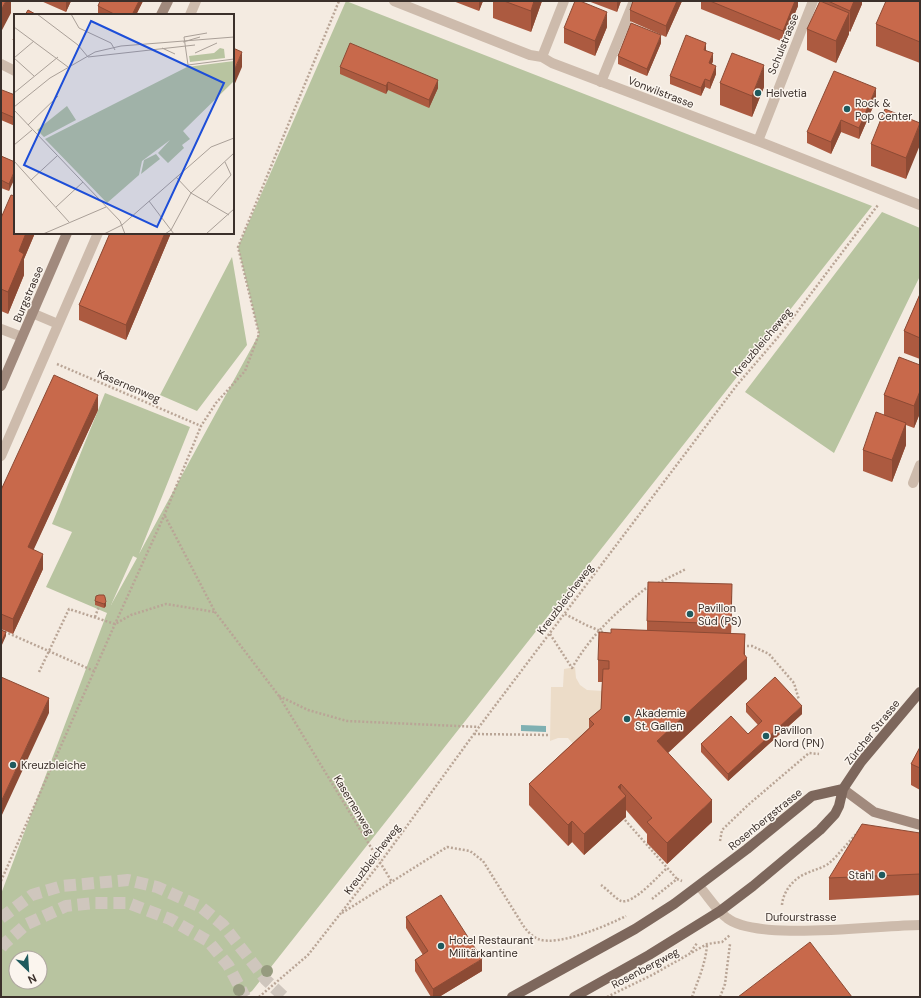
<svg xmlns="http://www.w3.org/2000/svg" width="921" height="998" font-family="'DM Sans',sans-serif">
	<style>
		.green { fill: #b8c4a0; fill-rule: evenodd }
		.plaza { fill: #ecdcc8 }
		.water { fill: #7fb0b2 }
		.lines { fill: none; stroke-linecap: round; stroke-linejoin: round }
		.highway-tunnel { stroke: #cfc6bd; stroke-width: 12; stroke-dasharray: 12 6; stroke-linecap: butt }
		.path { stroke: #b9a596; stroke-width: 2.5; stroke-dasharray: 2 2; stroke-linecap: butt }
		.lane { stroke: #cdbbac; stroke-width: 10 }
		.street { stroke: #cdbbac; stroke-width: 10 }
		.secondary { stroke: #a18a7d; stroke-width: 10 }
		.primary { stroke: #7d675c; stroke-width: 10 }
		.tree { fill: #969b7f }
		.wall { fill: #ac5a40 }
		.shaded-wall { fill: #8c4a34 }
		.building { fill: #c8694b; stroke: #8c4a34 }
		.poi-dot { fill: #1f5a5e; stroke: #fbf5ee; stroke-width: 1.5 }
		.labels { text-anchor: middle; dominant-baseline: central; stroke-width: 3; stroke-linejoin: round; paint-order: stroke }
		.street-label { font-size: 11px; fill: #3b302b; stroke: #fbf5ee }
		.poi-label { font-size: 11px; fill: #3b302b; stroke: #fbf5ee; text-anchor: start }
		.inset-road { fill: none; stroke: #aaa098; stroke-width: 1 }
		.view { fill: #1d4ed8; fill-opacity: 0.15; stroke: #1d4ed8; stroke-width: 2 }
		.inset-edge { fill: none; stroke: #3b302b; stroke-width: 2 }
	</style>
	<rect width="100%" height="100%" fill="#f4ebe1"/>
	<path class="green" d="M346 1 872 206 252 991 243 997H1V894L107 613 46 587 72 532 52 524 105 393 190 427 139 554 259 334 238 247ZM133 556 137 558 111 605ZM16 958H40V982H16Z
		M882 212 920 228V276L834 453 745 392Z
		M232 257 247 345 197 411 160 395Z"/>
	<path class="plaza" d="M575 667 576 678 580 685 587 690 603 691 601 730 583 755 568 738H558L550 741 551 687H563L564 669Z"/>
	<path class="water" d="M521 725 546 726V732L521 731Z"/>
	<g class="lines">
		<path class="highway-tunnel" d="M1 918 32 895 62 886 128 880 157 887 201 907 223 925 266 980 284 997
			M1 948 4 944 27 924 66 906 94 903H128L170 919 208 941 228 965 245 997"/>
		<path class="path" d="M57 364 201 426
			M165 516 215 612 279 696 392 882
			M658 583 686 569
			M565 614 586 625 605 633
			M95 617 99 606
			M1 630 94 671
			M550 634 572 668C592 634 614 614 645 589L650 587
			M743 646H752L769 654 794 683 799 700
			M39 672 69 609 115 624 131 615 166 604 215 612
			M279 696 308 710 347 721 479 727
			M474 734 550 735
			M625 820 677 879
			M720 841 722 830 748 805 809 753 819 754
			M1 881 115 624 164 516 201 426 216 403 245 371 259 334 238 247 339 1
			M601 885C607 889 615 898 621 901 633 905 659 875 667 868
			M652 899 677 879 682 881
			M782 905C783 892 793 879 805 874 813 870 820 869 828 864 838 856 849 841 858 832
			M342 913 447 847 470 851 483 861 521 922C525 929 531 936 538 939 558 947 608 925 626 916
			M691 952 697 943
			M259 997 308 955 380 863 479 727 737 385 779 336 878 205
			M607 997 652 975 707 944 722 942 730 935
			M692 997C698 980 706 963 707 944
			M720 997 725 984 730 944"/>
		<path class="lane" d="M190 15 196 1
			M601 82 634 1
			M32 313 58 324
			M1 456 98 233"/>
		<path class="street" d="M394 1 530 55 542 57 552 63 758 141 920 205
			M542 57 564 1
			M1 64 15 71
			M758 141 813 1
			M1 329 22 337
			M913 483 920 465
			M699 886C708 896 716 910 727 918 757 942 878 925 920 925"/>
		<path class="secondary" d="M161 15 168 1
			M1 386 67 233
			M843 789 874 812 920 825"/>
		<path class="primary" d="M512 997 635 929 674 904 747 849 812 796 843 789
			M574 997 649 955 720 911 753 886 820 830 835 814 839 806 843 789 861 762 920 692"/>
	</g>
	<g class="tree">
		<circle cx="267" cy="971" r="6"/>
		<circle cx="239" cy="990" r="6"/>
	</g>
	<path class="wall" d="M41 1H71L66 12Z
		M100 1H143L136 15H100L98 14V6Z
		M453 1H483L479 11Z
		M493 1H542L531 32 493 18Z
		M588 1H621L617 12Z
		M633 1H682L666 37 630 21V10Z
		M701 1H798V6L783 42 701 9Z
		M823 1H862V4L850 32 849 31V34L836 63 807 50V29L823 2Z
		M920 1V63L876 46V24Z
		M607 27 595 56 564 43V28Z
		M15 35V53L13 51V40Z
		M661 43 647 76 618 64V56Z
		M706 50 713 61 712 64 716 74 710 89 705 87 701 96 670 84V76Z
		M340 67 438 88 429 108 388 90 386 94 340 74Z
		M720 83 764 87 752 117 720 105Z
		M1 91 15 95V126L1 120Z
		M876 100 859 139 841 132 831 154 807 143V132Z
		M920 123 906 179 871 166V144Z
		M1 156 15 162 9 191 1 188Z
		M1 218 15 233H35L24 259V275L8 314 1 311Z
		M110 233H171L126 340 79 320V305Z
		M920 294V359L904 353V331Z
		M920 365V413L914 428 906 425V445L892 482 863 471V450L884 415V395Z
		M98 410 33 550 43 569 13 634 1 629V490Z
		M99 595 106 606 104 608 95 605V601Z
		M732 596 731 634 745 655 747 679 668 753 712 822 667 864 647 843V834L626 810V817L584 855 572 842 568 846 529 805V784L589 728V719L601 709 602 682H598V660L611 633 647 630V621Z
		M746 704 802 714 728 781 701 752V744L748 734 758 725 746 712Z
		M920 747V790L911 785V764Z
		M920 833V895L829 900V878Z
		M406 917 482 971 439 997H431L415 971V960L423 955 406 928Z"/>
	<path class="shaded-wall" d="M6 1H11V13L1 32V10Z
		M66 1H71L66 12Z
		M139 1H143L136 15H132Z
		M479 1H483L479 11Z
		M534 1H542L531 32V11Z
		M617 1H621L617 12Z
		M677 1H682L666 37V26Z
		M795 1H798V6L783 42V31Z
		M854 1H862V4L850 32V11Z
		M607 12V27L595 56V41Z
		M849 13V34L836 63V41Z
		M661 35V43L647 76V69Z
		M706 43V51L704 50Z
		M242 52V67L233 88V73Z
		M713 53V61L709 71V63Z
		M764 65V87L752 117V96Z
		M716 66V74L710 89V81Z
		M705 79V87L701 96V88Z
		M438 80V88L429 108V100Z
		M388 82V90L386 94V86Z
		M876 88V100L859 139V128Z
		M841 120V132L831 154V142Z
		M920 124V145L906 179V158Z
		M15 170V178L9 191V184Z
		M26 233H35L24 259V275L8 314V292L19 251Z
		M165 233H171L126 340V325Z
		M920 391V413L914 428V406Z
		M98 395V410L28 562V547Z
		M906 423V445L892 482V460Z
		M43 554V569L13 634V619Z
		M732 584V596L731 635V624Z
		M106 602V606L104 608V604Z
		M6 632V636L1 647V643Z
		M745 634V660L747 658V679L657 763V741Z
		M49 698V713L1 817V802Z
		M802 706V714L728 781V774Z
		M621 784V800L626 796V817L584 855V834L618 787Z
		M712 800V822L667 864V843Z
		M572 821V842L568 846V825Z
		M482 959V971L439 997H433V989Z"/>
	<path class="building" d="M1 1H6L1 10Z
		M100 1H139L132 15H116L98 6Z
		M504 1H534L531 11Z
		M575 1H580L607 12 595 41 564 28Z
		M633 1H677L666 26 630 10Z
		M710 1H795L783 31Z
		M820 1 849 13 836 41 807 29Z
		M828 1H854L850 11Z
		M886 1H920V42L876 24Z
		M28 10 37 15H25Z
		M631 23 661 35 647 69 618 56Z
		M15 35V41L13 40Z
		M686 35 706 43 704 50 713 53 709 63 716 66 710 81 705 79 701 88 670 76Z
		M350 43 438 80 429 100 388 82 386 86 340 67Z
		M233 48 242 52 233 73Z
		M732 53 764 65 752 96 720 83Z
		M834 71 876 88 859 128 841 120 831 142 807 132Z
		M2 90 15 95V118L1 112V91Z
		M885 109 920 123 906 158 871 144Z
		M1 156 15 162V170L9 184 1 180Z
		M11 195 15 196V233H26L19 251 24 254 8 292 1 289V218Z
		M110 233H165L126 325 79 305Z
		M920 294V338L904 331Z
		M899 357 920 365V391L914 406 884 395Z
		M54 375 98 395 28 547 43 554 13 619 1 614V490Z
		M876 412 906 423 892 460 863 450Z
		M648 582 732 584 731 624 647 621Z
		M99 595H104L105 597 106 602 104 604 95 601 96 596Z
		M611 629 745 634 744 654 747 658 657 741 712 800 667 843 647 822 652 818 621 784 618 787 626 796 584 834 572 821 568 825 529 784 594 724 589 719 601 709 603 669H609V661L598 660 599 632 611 633Z
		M1 630 6 632 1 643Z
		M1 677 49 698 1 802Z
		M775 677 802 706 728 774 701 744 731 716 748 734 762 721 746 704Z
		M920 747V768L911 764Z
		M862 824 920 833V874L829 878Z
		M441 895 482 959 433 989 415 960 428 951 406 917Z
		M810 942 852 997H738Z"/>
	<g class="poi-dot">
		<circle cx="758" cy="93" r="4"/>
		<circle cx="847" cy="109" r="4"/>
		<circle cx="690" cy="614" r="4"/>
		<circle cx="627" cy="719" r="4"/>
		<circle cx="766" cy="736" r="4"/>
		<circle cx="13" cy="765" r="4"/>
		<circle cx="882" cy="875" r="4"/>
		<circle cx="441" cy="946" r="4"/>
	</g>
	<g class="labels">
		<g class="street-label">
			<text transform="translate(783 44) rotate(-68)">Schulstrasse</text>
			<text transform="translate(661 92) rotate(21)">Vonwilstrasse</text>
			<text transform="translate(28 294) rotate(-67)">Burgstrasse</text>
			<text transform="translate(762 342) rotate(-50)">Kreuzbleicheweg</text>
			<text transform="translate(129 386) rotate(23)">Kasernenweg</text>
			<text transform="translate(565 599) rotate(-53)">Kreuzbleicheweg</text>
			<text transform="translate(872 732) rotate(-51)">Zürcher Strasse</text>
			<text transform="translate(354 805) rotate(59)">Kasernenweg</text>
			<text transform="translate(765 819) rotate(-39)">Rosenbergstrasse</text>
			<text transform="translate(372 859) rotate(-53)">Kreuzbleicheweg</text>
			<text x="801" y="917">Dufourstrasse</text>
			<text transform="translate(645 968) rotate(-28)">Rosenbergweg</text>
		</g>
		<g class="poi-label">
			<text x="766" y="93">Helvetia</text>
			<text x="855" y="103">Rock &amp;<tspan x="855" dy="13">Pop Center</tspan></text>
			<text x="698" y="608">Pavillon<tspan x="698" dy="13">Süd (PS)</tspan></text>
			<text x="635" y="713">Akademie<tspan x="635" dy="13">St. Gallen</tspan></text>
			<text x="774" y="730">Pavillon<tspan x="774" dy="13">Nord (PN)</tspan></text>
			<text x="21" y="765">Kreuzbleiche</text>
			<text x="874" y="875" text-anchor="end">Stahl</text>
			<text x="449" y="940">Hotel Restaurant<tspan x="449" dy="13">Militärkantine</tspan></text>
		</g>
	</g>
	<g transform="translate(14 14)">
		<rect width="220" height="220" fill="#f4ebe1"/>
		<path d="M206 34 210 35 211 44 176 48 175 42 200 39ZM220 47V67L169 117 176 125 168 131 170 134 154 149 144 139 156 126 128 147 125 161 93 189 31 125 173 53ZM53 92 62 106 30 123 23 116ZM142 140 146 145 127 160 130 146Z" fill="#b8c4a0"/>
		<path class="inset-road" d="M23 0 64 31 74 43M57 0 65 14 97 29 101 36M0 13 54 53M193 19 170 23 174 51 220 45M169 28 186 23M148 34 161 40M181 39 203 29M74 43 181 31M0 44 20 62M0 44 20 27M0 79 44 43M0 93 36 64 81 38 107 32 220 23M0 96 106 207 111 220M14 111 44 82M0 131 18 116M0 147 55 208M162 163 177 179 215 201M17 166 43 142M135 187 160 220M193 188 217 161 211 148M42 193 69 168M29 220 92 193M90 220 108 211 197 133 220 124M151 220 157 216 177 179 220 139M192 220 220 195"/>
		<path class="view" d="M77 7 210 69 143 213 10 151Z"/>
		<rect width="220" height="220" class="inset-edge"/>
	</g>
	<rect width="921" height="998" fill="none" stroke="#3b302b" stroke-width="4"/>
	<g transform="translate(28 970) rotate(155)"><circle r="19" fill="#fbf5ee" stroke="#aea6a0"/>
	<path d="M0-3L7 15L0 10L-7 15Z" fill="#1f5a5e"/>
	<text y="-6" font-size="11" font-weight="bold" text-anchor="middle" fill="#3b302b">N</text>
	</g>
</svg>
